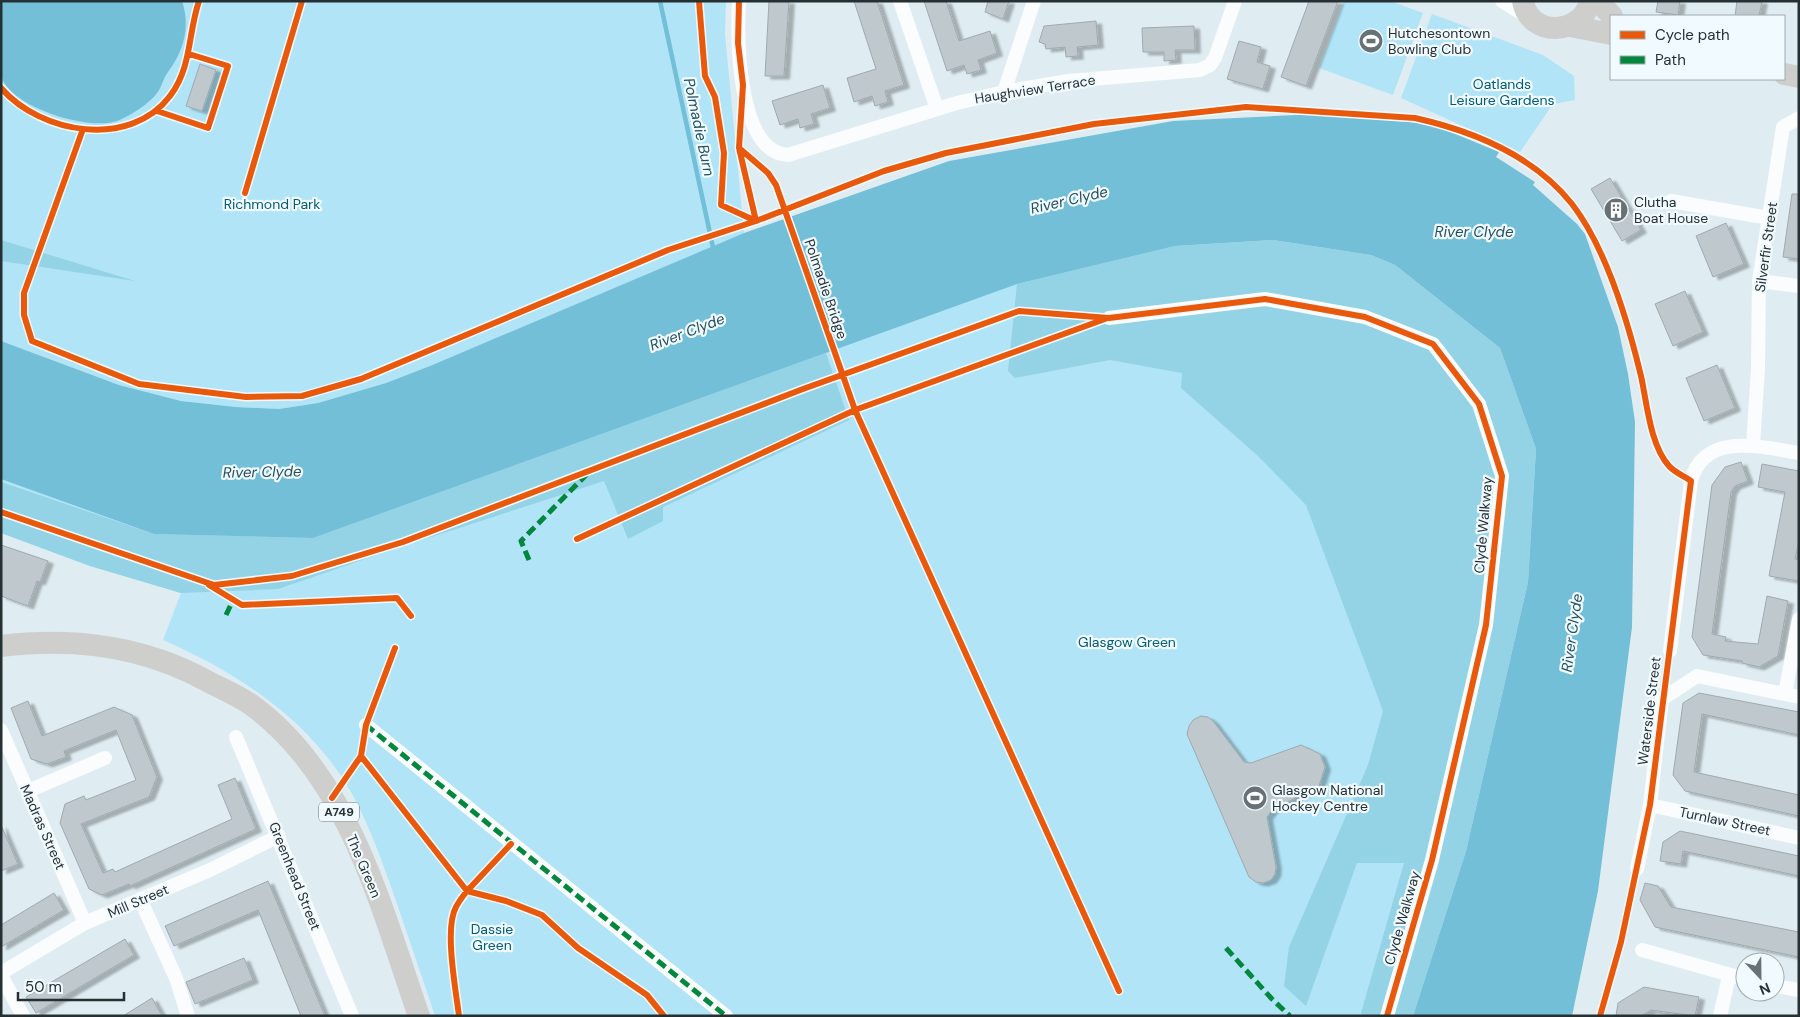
<svg xmlns="http://www.w3.org/2000/svg" width="1800" height="1017" font-family="'DM Sans',sans-serif">
	<style>
		.green { fill: #b1e4f7 }
		.forest { fill: #94d2e6 }
		.water { fill: #72bfd7 }
		.lines { fill: none; stroke-linecap: round; stroke-linejoin: round }
		.stream { stroke: #72bfd7; stroke-width: 4.5 }
		.building { fill: #bfc9cd; stroke: #9faaae; filter: url(#shadow) }
		.street { stroke: #fafcfd; stroke-width: 14 }
		.primary { stroke: #cecfcd; stroke-width: 22 }
		.quiet { stroke: #00873e; stroke-width: 5; stroke-dasharray: 10 5; stroke-linecap: butt }
		.cycleway-casing { stroke: #f1fbff; stroke-width: 9 }
		.cycleway { stroke: #e8590c; stroke-width: 6 }
		.labels { text-anchor: middle; dominant-baseline: central; stroke-width: 4.5; stroke-linejoin: round; paint-order: stroke }
		.shield { fill: #f1fbff; stroke: #636d70; stroke-width: 1 }
		.shield-label { font-size: 12px; font-weight: bold; fill: #263033 }
		.poi-label { font-size: 14px; fill: #263033; stroke: #f1fbff; text-anchor: start }
		.park-label { font-size: 14px; fill: #005a71; stroke: #f1fbff }
		.street-label { font-size: 14px; fill: #263033; stroke: #f1fbff }
		.water-label { font-size: 15px; font-style: italic; fill: #24505e; stroke: #f1fbff }
	</style>
	<defs>
		<filter id="shadow"><feDropShadow dx="5.5" dy="3" stdDeviation="1" flood-color="#0004"/></filter>
	</defs>
	<rect width="100%" height="100%" fill="#dfedf2"/>
	<path class="green" d="M1 1H726L725 34 744 233 430 366 386 383 318 403 279 409 236 407 181 401 119 385 1 341Z
		M1344 1H1390L1423 13 1393 95 1319 68Z
		M1432 14 1543 55 1574 76 1575 100 1553 104 1520 152 1401 98Z
		M1175 246 1395 265 1409 1016H435C422 977 409 939 396 901 383 864 370 826 351 792 309 719 238 673 163 640L181 593 90 566 1 533V479L27 487 1017 284Z"/>
	<path class="forest" d="M1 240 135 281 1 261Z
		M1273 240 1371 255 1395 265 1500 348 1536 449 1528 582 1466 851 1413 1016H1362L1361 1013 1404 863H1357L1306 1006 1284 986 1289 947 1368 765 1383 711 1306 505 1258 456 1181 388 1182 373 1110 360 1015 378 1008 371 1017 284 1175 246Z
		M826 353 849 420 663 507V521L628 539 604 481 394 549 278 589 181 593 90 566 1 533V482L154 534 313 538Z"/>
	<path class="water" d="M1 1H182C191 27 183 52 168 72 163 78 162 87 157 93 149 104 130 116 117 121 89 131 13 108 2 78 0 68 1 15 1 1Z
		M1316 114 1421 123 1441 128 1499 152 1496 157 1535 182 1533 185 1577 224 1585 234 1618 327 1628 374 1635 422 1632 627 1598 891 1572 1016H1413L1466 851 1528 582 1536 449 1500 348 1395 265 1371 255 1273 240 1175 246 1017 284 313 538 154 534 1 479V341L119 385 181 401 236 407 279 409 318 403 386 383 430 366 744 233 949 161 1173 121Z"/>
	<g class="lines">
		<path class="stream" d="M660 1 714 252"/>
	</g>
	<path class="building" d="M769 1H789L784 76H765Z
		M854 1H877L904 85 885 91 888 102 875 106 872 96 854 102 847 78 876 69Z
		M924 1H946L959 41 990 31 997 53 978 60 981 70 967 74 964 65 947 71Z
		M988 1H1009L1003 19 985 12Z
		M1309 1H1338L1306 86 1281 77Z
		M1658 1H1680L1678 15 1656 12Z
		M1737 1H1762L1759 16H1735Z
		M1096 21 1098 45 1077 47 1078 56 1066 57 1065 47 1046 49 1045 44 1039 42 1044 26Z
		M1194 26 1195 50H1175L1176 60 1164 61V52H1143L1142 28Z
		M1239 41 1261 47 1257 62 1270 66 1263 89 1227 79Z
		M200 64 216 70 202 111 186 106Z
		M823 85 830 108 811 114 814 124 800 128 798 119 780 125 772 101Z
		M1610 178 1641 230 1622 241 1591 189Z
		M1792 194H1799V259L1783 257Z
		M1726 223 1744 264 1713 277 1696 236Z
		M1685 291 1703 332 1673 346 1655 304Z
		M1717 365 1735 408 1704 421 1686 378Z
		M1741 462 1748 481 1735 486 1731 492 1712 634 1726 637 1725 641 1758 644 1767 596 1788 601 1778 656 1759 667 1742 663V661L1703 655 1692 637 1712 485 1725 467Z
		M1762 464 1799 471V541L1795 559 1799 560V581L1769 576 1785 492 1758 487Z
		M1 545 48 561 40 582 37 581 28 606 1 596Z
		M1699 693 1799 712V735L1702 714 1694 772 1799 795V816L1685 791 1673 775 1683 703Z
		M28 701 42 736 114 707 132 715 157 777 149 797 81 824 103 873 113 869 115 872 232 819 218 785 235 778 256 829 130 886 129 884 102 895 89 889 60 823 65 804 84 796 86 800 136 780 116 730 64 751 66 757 47 764 31 759 11 708Z
		M1201 716 1208 717 1213 721 1244 762 1251 763 1301 745 1320 754 1325 767 1319 786 1272 810 1267 817 1276 867 1275 874 1271 880 1263 883 1256 882 1249 877 1187 734 1189 726 1193 720Z
		M1 825 18 864 1 871Z
		M1680 831 1799 856V876L1683 851 1681 864 1660 861 1663 842Z
		M268 881 295 945 325 1016H301L258 910 174 946 165 926Z
		M1645 883 1658 886 1671 907 1799 932V957L1655 927 1640 900Z
		M54 893 64 910 1 947V925Z
		M125 939 134 955 36 1013 26 997Z
		M244 958 253 980 195 1004 186 982Z
		M1644 987 1699 997 1695 1016 1651 1010 1641 1016H1616L1618 1003Z
		M152 998 162 1016H123Z"/>
	<g class="lines">
		<path class="street" d="M739 1C737 38 737 152 788 155L957 103 1004 92 1068 81 1200 70 1210 65 1215 58 1235 1
			M900 1 937 109
			M1502 1 1528 17
			M1004 92 1034 1
			M1671 201 1769 218
			M1759 281 1799 286
			M1109 318 1265 299 1365 317 1433 344 1479 404 1502 476 1486 625 1432 860 1387 1016
			M1753 446 1758 368 1759 281 1783 127 1799 118
			M1670 651 1691 481C1704 431 1762 447 1799 453
			M1785 694 1799 619
			M366 725 726 1016
			M1 730 85 923
			M236 737 352 1016
			M28 791 105 758
			M1650 805 1799 838
			M1637 869 1650 805 1662 699 1697 676 1799 697
			M140 899 176 978 188 1016
			M1642 950 1745 979
			M1 973 85 923 210 870 279 836
			M1 975 23 1016
			M1775 986 1799 990
			M1720 1016 1729 976"/>
		<path class="primary" d="M1523 1C1529 38 1582 36 1590 1
			M1598 1 1612 16
			M1570 26 1611 34
			M1784 74 1799 77
			M1 646C72 637 144 646 207 681 222 689 239 696 253 706 350 778 381 908 419 1016"/>
		<path class="quiet" d="M529 560 521 541 587 474
			M226 615 233 600
			M366 725 726 1016
			M1226 948 1272 999 1290 1016"/>
		<defs>
			<path id="cycleway" d="M699 1 705 76 715 97 724 153 721 205 756 221
				M739 1 738 43 743 85 739 148 756 221
				M1 88C41 134 130 149 170 96 192 67 188 33 199 1
				M157 111 208 128 228 66 189 54
				M83 129 24 293V315L32 341 139 384 246 397 302 396 361 379 668 250 756 221 884 171 946 153 1094 124 1246 107 1415 118C1473 131 1534 156 1572 204 1606 248 1628 322 1641 376 1647 403 1650 445 1669 466 1674 472 1684 476 1691 481L1650 805 1621 942 1600 1016
				M739 148 768 173 776 185 855 410 1119 991
				M245 193 302 1
				M1 512 214 585 292 576 403 542 803 389 1019 311 1109 318 1265 299 1365 317 1433 344 1479 404 1502 476 1486 625 1432 860 1387 1016
				M577 539 855 410 1105 319
				M209 585 242 605 397 598 411 616
				M361 756 467 891 511 844
				M332 798 361 756 366 725 395 648
				M459 1016C456 991 444 928 456 907 459 901 463 896 467 891L506 901 542 915 578 948 647 995 664 1016"/>
		</defs>
		<use href="#cycleway" class="cycleway-casing"/>
		<use href="#cycleway" class="cycleway"/>
	</g>
	<defs>
		<symbol id="stadium-disc" viewBox="-11 -11 22 22"><circle r="9.5" fill="#677276" stroke="#f1fbff"/><path d="M0-5a6.5 5 0 1 0 0 10a6.5 5 0 1 0 0-10ZM-3.5-1.8h7v3.6h-7Z" fill="#fff"/></symbol>
		<symbol id="building-disc" viewBox="-11 -11 22 22"><circle r="9.5" fill="#677276" stroke="#f1fbff"/><path d="M-4-6H4V6H1V3H-1V6H-4ZM-2.5-4.3h1.7v1.8h-1.7ZM.8-4.3h1.7v1.8H.8ZM-2.5-1h1.7V.8h-1.7ZM.8-1h1.7V.8H.8Z" fill="#fff"/></symbol>
	</defs>
	<g fill-rule="evenodd">
		<use href="#stadium-disc" x="1357" y="27" width="28" height="28"/>
		<use href="#building-disc" x="1602" y="196" width="28" height="28"/>
		<use href="#stadium-disc" x="1241" y="784" width="28" height="28"/>
	</g>
	<g class="labels">
		<rect class="shield" x="319" y="802.5" width="40" height="19" rx="4"/>
		<g class="shield-label">
			<text x="339" y="812">A749</text>
		</g>
		<g class="poi-label">
			<text x="1388" y="33">Hutchesontown<tspan x="1388" dy="16">Bowling Club</tspan></text>
			<text x="1634" y="202">Clutha<tspan x="1634" dy="16">Boat House</tspan></text>
			<text x="1272" y="790">Glasgow National<tspan x="1272" dy="16">Hockey Centre</tspan></text>
		</g>
		<g class="park-label">
			<text x="1502" y="84">Oatlands<tspan x="1502" dy="16">Leisure Gardens</tspan></text>
			<text x="272" y="204">Richmond Park</text>
			<text x="1127" y="642">Glasgow Green</text>
			<text x="492" y="929">Dassie<tspan x="492" dy="16">Green</tspan></text>
		</g>
		<g class="street-label">
			<text transform="translate(1035 89) rotate(-9)">Haughview Terrace</text>
			<text transform="translate(1766 247) rotate(-82)">Silverfir Street</text>
			<text transform="translate(826 289) rotate(71)">Polmadie Bridge</text>
			<text transform="translate(1483 525) rotate(-85)">Clyde Walkway</text>
			<text transform="translate(1649 711) rotate(-83)">Waterside Street</text>
			<text transform="translate(1725 821) rotate(12)">Turnlaw Street</text>
			<text transform="translate(43 827) rotate(66)">Madras Street</text>
			<text transform="translate(364 866) rotate(67)">The Green</text>
			<text transform="translate(295 876) rotate(68)">Greenhead Street</text>
			<text transform="translate(138 901) rotate(-23)">Mill Street</text>
			<text transform="translate(1402 918) rotate(-74)">Clyde Walkway</text>
		</g>
		<g class="water-label">
			<text transform="translate(699 127) rotate(78)">Polmadie Burn</text>
			<text transform="translate(1069 200) rotate(-13)">River Clyde</text>
			<text x="1474" y="232">River Clyde</text>
			<text transform="translate(687 332) rotate(-21)">River Clyde</text>
			<text transform="translate(262 472) rotate(-1)">River Clyde</text>
			<text transform="translate(1572 633) rotate(-82)">River Clyde</text>
		</g>
	</g>
	<rect width="1800" height="1017" fill="none" stroke="#263033" stroke-width="5"/>
	<rect x="1610" y="15" width="175" height="65" fill="#f1fbff" stroke="#a0aaad"/>
	<rect x="1620" y="31" width="25" height="8" fill="#e8590c" stroke="#a0aaad"/>
	<text x="1655" y="40" font-size="15" fill="#263033">Cycle path</text>
	<rect x="1620" y="56" width="25" height="8" fill="#00873e" stroke="#a0aaad"/>
	<text x="1655" y="65" font-size="15" fill="#263033">Path</text>
	<g transform="translate(1760 977) rotate(158)"><circle r="24" fill="#f1fbff" stroke="#a0aaad"/>
	<path d="M0-4L9 19L0 12L-9 19Z" fill="#677276"/>
	<text y="-8" font-size="14" font-weight="bold" text-anchor="middle" fill="#263033">N</text>
	</g>
	<path d="M18 992v8h106v-8" fill="none" stroke="#263033" stroke-width="2.5"/>
	<text x="25" y="992" font-size="15" fill="#263033" stroke="#f1fbff" stroke-width="4" paint-order="stroke">50 m</text>
</svg>
